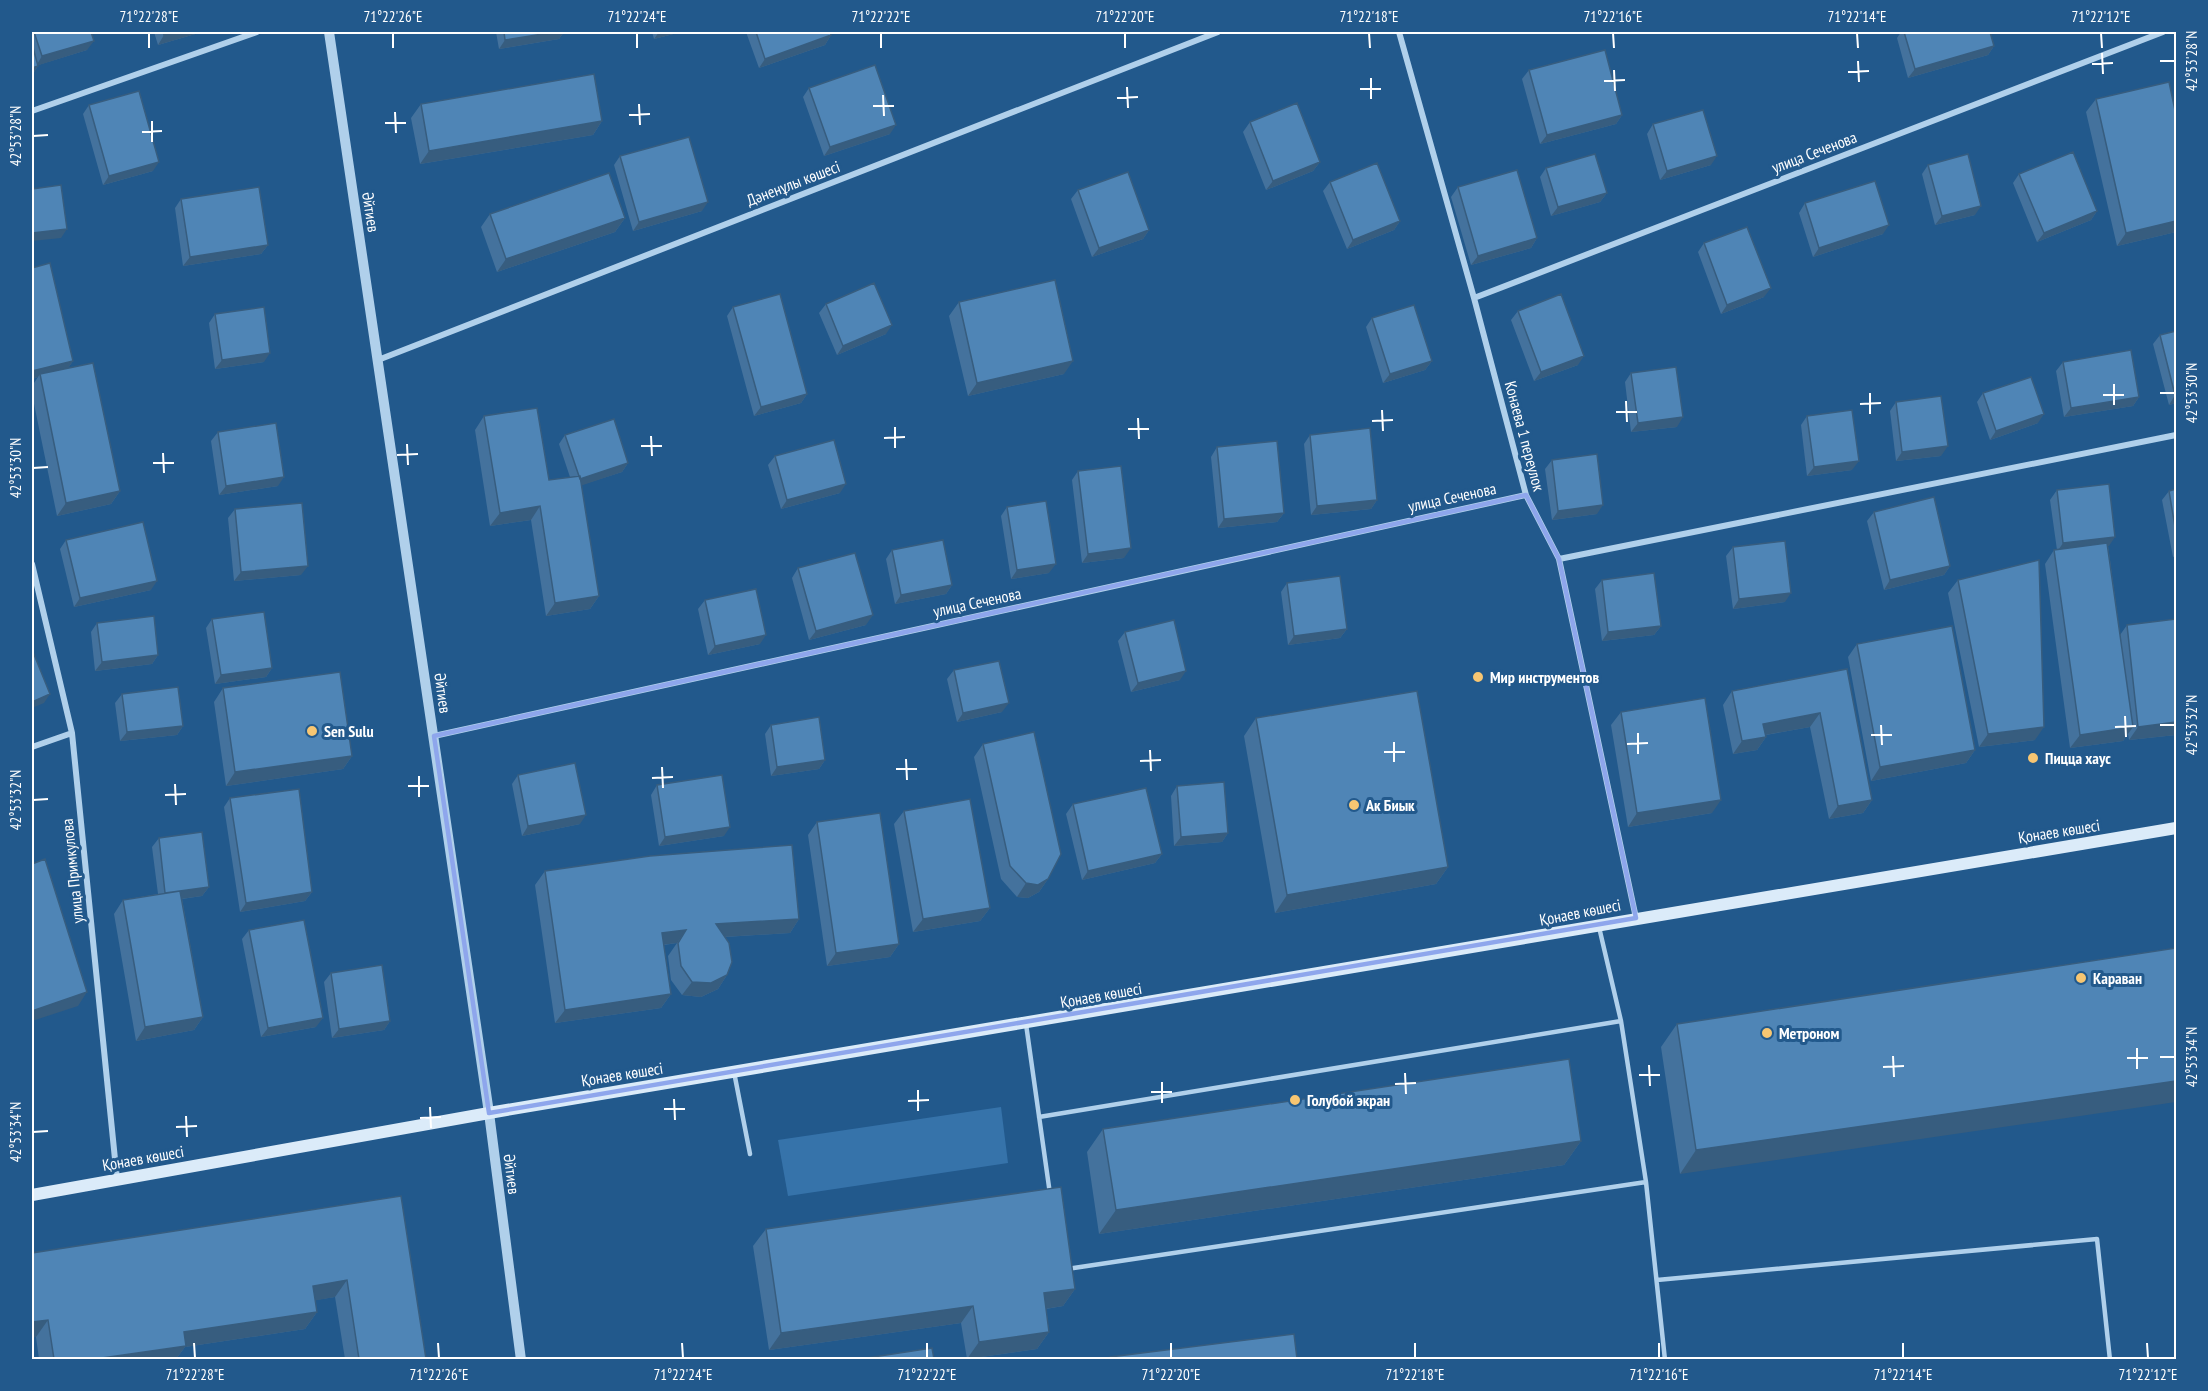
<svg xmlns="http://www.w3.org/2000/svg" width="2208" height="1391" font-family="'PT Sans Narrow',sans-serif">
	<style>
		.green { fill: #3673aa }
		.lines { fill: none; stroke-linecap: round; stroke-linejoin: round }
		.service { stroke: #b0d0eb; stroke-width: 4.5 }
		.minor { stroke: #b0d0eb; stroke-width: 6 }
		.tertiary { stroke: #b0d0eb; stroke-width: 10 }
		.secondary { stroke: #dbebf9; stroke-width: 12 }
		.wall { fill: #44729d }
		.shaded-wall { fill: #375d7f }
		.building { fill: #4f85b6; stroke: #375d7f; stroke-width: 1.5 }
		.marked { fill: none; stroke: #8ea6ec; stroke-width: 4.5; stroke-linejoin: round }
		.ticks { fill: none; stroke: #fff; stroke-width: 2 }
		.poi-dot { fill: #f7c672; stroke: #22598c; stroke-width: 2 }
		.labels { text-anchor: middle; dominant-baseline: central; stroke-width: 6; stroke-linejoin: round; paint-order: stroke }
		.street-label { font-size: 16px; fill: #fff; stroke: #22598c }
		.poi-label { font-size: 16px; font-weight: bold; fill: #fff; stroke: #22598c; text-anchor: start }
		.neatline { fill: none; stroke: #fff; stroke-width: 2 }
		.ticks-label { font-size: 15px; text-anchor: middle; fill: #fff }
	</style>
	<rect width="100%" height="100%" fill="#22598c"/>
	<path class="green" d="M1001 1107 1008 1163 788 1196 778 1140Z"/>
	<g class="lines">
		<path class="service" d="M1599 927 1621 1021 1646 1182 1665 1360
			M1026 1024 1050 1194
			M734 1072 750 1154
			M1039 1117 1621 1021
			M1067 1269 1646 1182
			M1657 1280 2097 1239 2110 1360"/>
		<path class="minor" d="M1399 32 1474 298 1526 495 1559 559 1636 918
			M32 111 257 32
			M1474 298 2163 32
			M378 360 1218 32
			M1559 559 2176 435
			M32 564 72 733 117 1179
			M434 736 1526 495
			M32 747 72 733"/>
		<path class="tertiary" d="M329 32 489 1113 521 1360"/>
		<path class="secondary" d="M32 1195 489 1113 2176 828"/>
	</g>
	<path class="wall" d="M32 32H91L87 50 38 65V66L32 75Z
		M154 32H202L158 45Z
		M496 32H564L559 39 499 49Z
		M652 32H681L654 39Z
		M746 32H830L831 35 825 45 759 68Z
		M1901 32H1990L1994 46 1988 55 1908 78 1897 38Z
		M1529 70 1622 115 1616 124 1540 144 1522 79Z
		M809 88 890 134 824 156 803 97Z
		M2096 99 2176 115V232L2117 246 2086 112Z
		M421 104 602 121 593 135 420 164 411 118Z
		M89 105 153 171 103 185 83 114Z
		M1250 122 1320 162 1313 171 1266 190 1243 132Z
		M1653 124 1711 165 1660 180 1647 134Z
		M620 156 702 211 633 231 614 165Z
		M1928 165 1975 215 1935 225 1922 174Z
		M1546 168 1607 193 1600 202 1551 216 1540 177Z
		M2019 174 2097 211 2091 220 2037 242 2013 183Z
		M1330 182 1400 221 1394 230 1347 249 1323 191Z
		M1458 187 1537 238 1531 248 1471 265 1451 197Z
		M1078 190 1149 230 1143 239 1092 257 1071 199Z
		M181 199 268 245 261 254 183 266 175 208Z
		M1805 203 1883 234 1813 257 1799 213Z
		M490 214 625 218 615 232 497 272 481 227Z
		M1704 243 1764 297 1721 314 1698 252Z
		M32 268 73 361 68 368 120 491 111 504 57 516 32 394V386L38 377 32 379Z
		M959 302 1064 374 968 396 949 316Z
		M826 304 886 334 837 355 819 313Z
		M733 307 807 394 801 403 754 416 727 316Z
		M1518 311 1578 365 1534 381 1511 320Z
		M215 314 264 362 215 369 209 323Z
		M1372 318 1432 361 1425 370 1383 383 1366 327Z
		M2176 331V403L2169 405 2153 344 2160 335Z
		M2063 362 2139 397 2133 406 2064 417 2056 371Z
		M1631 373 1677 427 1631 432 1625 382Z
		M1983 393 2038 423 1990 440 1977 402Z
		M1896 402 1941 456 1896 461 1890 411Z
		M484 416 549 480 570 477 559 444 565 435 628 463 622 472 581 485 599 596 590 609 546 616 531 520 490 526 475 430Z
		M1807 416 1852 470 1807 476 1801 425Z
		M218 432 278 486 219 495 211 441Z
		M1310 435 1377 500 1371 509 1311 515 1304 444Z
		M1217 447 1284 513 1277 522 1218 528 1211 457Z
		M775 456 840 493 781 509 768 465Z
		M1552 460 1597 514 1552 520 1545 469Z
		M1078 471 1124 558 1082 563 1072 480Z
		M2176 489V556L2173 557 2162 500 2169 491Z
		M2057 490 2109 546H2108L2120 635 2127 625 2176 619V735L2129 740 2128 734 2123 741 2070 748 2045 564 2054 550H2057L2050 500Z
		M1007 507 1049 573 1011 579 1001 516Z
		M235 509 301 575 234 581 228 518Z
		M1874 512 1950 566 1944 575 1884 590 1867 521Z
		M66 540 151 590 74 607 60 549Z
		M1733 547 1785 602 1733 609 1726 556Z
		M892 550 952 585 946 594 895 604 886 559Z
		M798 568 866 625 809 640 792 578Z
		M1602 580 1661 626 1654 635 1602 641 1595 589Z
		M1958 580 2035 740 1979 747 1948 593Z
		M1287 583 1347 629 1340 638 1288 645 1281 592Z
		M705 600 760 644 708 655 698 609Z
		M212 619 272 668 266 677 215 684 206 628Z
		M97 623 158 655 152 664 95 671 91 632Z
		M1125 632 1180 680 1131 692 1118 641Z
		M1857 644 1975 750 1966 763 1871 781 1848 657Z
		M1847 669 1872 800 1863 813 1829 819 1810 727 1766 735V737L1757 750 1733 754 1723 705 1732 691Z
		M954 670 1002 712 957 722 947 679Z
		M223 688 352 756 343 769 226 786 214 702Z
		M122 694 183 726 177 735 120 741 115 703Z
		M1621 712 1712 813 1628 827 1611 725Z
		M1256 718 1448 867 1436 884 1275 913 1244 736Z
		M771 725 825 760 819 769 771 776 765 734Z
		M983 744 1048 879 1039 892 1028 898 1017 897 1001 879 974 757Z
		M518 775 580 824 522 836 512 784Z
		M657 785 724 836 659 846 651 795Z
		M1177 786 1228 833 1222 842 1174 846 1171 796Z
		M230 798 312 892 305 901 240 912 224 807Z
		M1073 804 1162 854 1155 863 1082 880 1066 814Z
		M904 811 990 908 980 921 913 932 894 824Z
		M817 822 899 944 890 957 827 966 808 835Z
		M159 838 209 887 202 896 182 899 203 1017 194 1030 136 1041 114 914 123 900 158 894 152 847Z
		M545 871 799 919 790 933 725 937 727 975 718 989 701 997 682 995 671 980 668 956 677 943 664 945 671 994 661 1008 555 1023 535 885Z
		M249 930 316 1027 261 1037 242 939Z
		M2176 948 1680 1174 1661 1047 1677 1024Z
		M331 973 390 1021 384 1030 332 1038 324 982Z
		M1103 1129 1581 1141 1564 1165 1099 1234 1087 1152Z
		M401 1196 426 1359H345L335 1297 315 1300 317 1312 305 1329 185 1347 176 1359H39L36 1337 32 1253Z
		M766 1229 1075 1289 1063 1306 1046 1309 1049 1332 1037 1349 967 1359 961 1323 769 1350 753 1246Z"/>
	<path class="shaded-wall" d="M177 32H202L158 45 164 35Z
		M555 32H564L559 39 499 49 505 40Z
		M659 32H681L654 39Z
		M1613 32H1621L1611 34Z
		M831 35 825 45 759 68 765 59Z
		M94 41 87 50 36 66 42 56Z
		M1994 46 1988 55 1908 78 1915 69Z
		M38 66 32 75V68Z
		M1622 115 1616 124 1540 144 1547 135Z
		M602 121 593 135 420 164 429 151Z
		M896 125 890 134 824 156 830 147Z
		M1717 156 1711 165 1660 180 1667 171Z
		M159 162 153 171 103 185 109 176Z
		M1320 162 1313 171 1266 190 1273 181Z
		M1607 193 1600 202 1551 216 1558 207Z
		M708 202 702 211 633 231 639 222Z
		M1981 206 1975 215 1935 225 1942 216Z
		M2097 211 2091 220 2037 242 2044 233Z
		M625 218 615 232 497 272 506 259Z
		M1400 221 1394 230 1347 249 1353 240Z
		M2176 221V232L2117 246 2126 233Z
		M1889 225 1883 234 1813 257 1819 248Z
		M67 229 61 238 32 241V233Z
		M1149 230 1143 239 1092 257 1099 248Z
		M1537 238 1531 248 1471 265 1478 256Z
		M268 245 261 254 183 266 190 257Z
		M1771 288 1764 297 1721 314 1727 305Z
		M892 325 886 334 837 355 843 346Z
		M270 353 264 362 215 369 222 360Z
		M1584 356 1578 365 1534 381 1541 372Z
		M73 361 67 370 40 374 38 377 32 379V371Z
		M1073 361 1064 374 968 396 977 383Z
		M1432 361 1425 370 1383 383 1390 374Z
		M807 394 801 403 754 416 761 407Z
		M2175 395H2176V403L2169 405Z
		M2139 397 2133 406 2064 417 2071 408Z
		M2044 414 2038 423 1990 440 1996 431Z
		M1683 417 1677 427 1631 432 1638 423Z
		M1948 446 1941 456 1896 461 1902 452Z
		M1859 461 1852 470 1807 476 1814 467Z
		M628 463 622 472 574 488 580 479Z
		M284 477 278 486 219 495 226 486Z
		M846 484 840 493 781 509 787 500Z
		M120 491 111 504 57 516 66 503Z
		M1377 500 1371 509 1311 515 1317 506Z
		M1603 505 1597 514 1552 520 1558 511Z
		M540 506 531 520 490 526 500 513Z
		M1284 513 1277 522 1218 528 1224 519Z
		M2115 537 2109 546 2057 552 2063 543Z
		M1131 548 1124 558 1082 563 1088 554Z
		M1056 564 1049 573 1011 579 1017 570Z
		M308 566 301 575 234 581 241 572Z
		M1950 566 1944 575 1884 590 1890 580Z
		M157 581 151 590 74 607 80 598Z
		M952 585 946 594 895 604 901 595Z
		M1791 593 1785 602 1733 609 1739 599Z
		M599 596 590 609 546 616 555 603Z
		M873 615 866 625 809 640 816 631Z
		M1661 626 1654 635 1602 641 1608 632Z
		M1347 629 1340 638 1288 645 1294 636Z
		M766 635 760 644 708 655 715 646Z
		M158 655 152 664 95 671 102 662Z
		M272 668 266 677 215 684 221 675Z
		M1186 671 1180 680 1131 692 1138 683Z
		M50 694 44 703 32 708V702Z
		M1009 703 1002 712 957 722 963 713Z
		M1820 713 1810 727 1754 737 1763 724Z
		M2176 722V735L2129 740 2138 727Z
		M183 726 177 735 120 741 127 732Z
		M2044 727 2035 740 1979 747 1988 734Z
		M2133 727 2123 741 2070 748 2080 735Z
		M1766 737 1757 750 1733 754 1742 741Z
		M1975 750 1966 763 1871 781 1880 767Z
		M352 756 343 769 226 786 235 772Z
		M825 760 819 769 771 776 777 767Z
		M1721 800 1712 813 1628 827 1637 813Z
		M1872 800 1863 813 1829 819 1838 806Z
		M586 815 580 824 522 836 528 826Z
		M730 827 724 836 659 846 665 837Z
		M1228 833 1222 842 1174 846 1181 837Z
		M1162 854 1155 863 1082 880 1088 871Z
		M1448 867 1436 884 1275 913 1287 895Z
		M1048 879 1039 892 1028 898 1017 897 1026 883Z
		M209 887 202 896 159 902 165 893Z
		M312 892 305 901 240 912 246 903Z
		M990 908 980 921 913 932 923 919Z
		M799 919 790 933 706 938 716 924Z
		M686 930 677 943 653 946 662 933Z
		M899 944 890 957 827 966 836 953Z
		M727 975 718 989 701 997 682 995 692 982Z
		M87 992 78 1006 32 1021V1011Z
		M671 994 661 1008 555 1023 565 1010Z
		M203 1017 194 1030 136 1041 145 1027Z
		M323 1018 316 1027 261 1037 268 1028Z
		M390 1021 384 1030 332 1038 339 1029Z
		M2176 1081V1102L1680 1174 1696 1150Z
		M1581 1141 1564 1165 1099 1234 1116 1210Z
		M347 1280 335 1297 301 1303 313 1286Z
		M1075 1289 1063 1306 1032 1311 1044 1293Z
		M973 1306 961 1323 769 1350 781 1333Z
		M317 1312 305 1329 185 1347 176 1359H95L184 1332Z
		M48 1320 36 1337 32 1338V1322Z
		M1049 1332 1037 1349 967 1359 979 1342Z"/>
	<path class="building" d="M34 32H91L94 41 42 56Z
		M163 32H177L164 35Z
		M504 32H555L505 40Z
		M756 32H830L831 35 765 59Z
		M1904 32H1990L1994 46 1915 69Z
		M32 44 38 66 32 68Z
		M1605 50 1622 115 1547 135 1529 70Z
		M875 65 896 125 830 147 809 88Z
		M594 74 602 121 429 151 421 104Z
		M2169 82 2176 115V221L2126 233 2096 99Z
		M139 91 159 162 109 176 89 105Z
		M1297 103 1320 162 1273 181 1250 122Z
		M1703 110 1717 156 1667 171 1653 124Z
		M689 137 708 202 639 222 620 156Z
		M2073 152 2097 211 2044 233 2019 174Z
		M1595 154 1607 193 1558 207 1546 168Z
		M1968 154 1981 206 1942 216 1928 165Z
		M1377 163 1400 221 1353 240 1330 182Z
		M1517 170 1537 238 1478 256 1458 187Z
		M1128 172 1149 230 1099 248 1078 190Z
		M609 173 625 218 506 259 490 214Z
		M1875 181 1889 225 1819 248 1805 203Z
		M61 185 67 229 32 233V189Z
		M259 187 268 245 190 257 181 199Z
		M1747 227 1771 288 1727 305 1704 243Z
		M50 263 73 361 32 371V268Z
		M1055 280 1073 361 977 383 959 302Z
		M874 283 892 325 843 346 826 304Z
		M780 294 807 394 761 407 733 307Z
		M1561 294 1584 356 1541 372 1518 311Z
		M1414 305 1432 361 1390 374 1372 318Z
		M264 307 270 353 222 360 215 314Z
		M2176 331V395H2175L2160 335Z
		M2131 350 2139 397 2071 408 2063 362Z
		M93 363 120 491 66 503 40 374Z
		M1676 367 1683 417 1638 423 1631 373Z
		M2031 377 2044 414 1996 431 1983 393Z
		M1941 396 1948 446 1902 452 1896 402Z
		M537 408 549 480 580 476 599 596 555 603 540 506 500 513 484 416Z
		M1852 410 1859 461 1814 467 1807 416Z
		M614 419 628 463 580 479 565 435Z
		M276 423 284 477 226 486 218 432Z
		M1370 428 1377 500 1317 506 1310 435Z
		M834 440 846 484 787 500 775 456Z
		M1277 441 1284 513 1224 519 1217 447Z
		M1597 454 1603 505 1558 511 1552 460Z
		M1121 466 1131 548 1088 554 1078 471Z
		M2109 484 2115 537 2063 543 2057 490Z
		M2176 489V533L2169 491Z
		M1934 497 1950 566 1890 580 1874 512Z
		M1046 501 1056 564 1017 570 1007 507Z
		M302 503 308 566 241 572 235 509Z
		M143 522 157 581 80 598 66 540Z
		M943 540 952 585 901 595 892 550Z
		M1785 541 1791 593 1739 599 1733 547Z
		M2107 543 2133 727 2080 735 2054 550Z
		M855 553 873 615 816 631 798 568Z
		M2039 560 2044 727 1988 734 1958 580Z
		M1654 573 1661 626 1608 632 1602 580Z
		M1340 576 1347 629 1294 636 1287 583Z
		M756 589 766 635 715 646 705 600Z
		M264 612 272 668 221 675 212 619Z
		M154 616 158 655 102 662 97 623Z
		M2176 619V722L2138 727 2127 625Z
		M1174 620 1186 671 1138 683 1125 632Z
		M1952 626 1975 750 1880 767 1857 644Z
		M32 652H33L50 694 32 702Z
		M999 661 1009 703 963 713 954 670Z
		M1847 669 1872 800 1838 806 1820 713 1763 724 1766 737 1742 741 1732 691Z
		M340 672 352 756 235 772 223 688Z
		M178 687 183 726 127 732 122 694Z
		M1417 691 1448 867 1287 895 1256 718Z
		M1705 698 1721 800 1637 813 1621 712Z
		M819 717 825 760 777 767 771 725Z
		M1034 732 1061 854 1048 879 1038 885 1026 883 1010 866 983 744Z
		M575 763 586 815 528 826 518 775Z
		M722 775 730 827 665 837 657 785Z
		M1224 782 1228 833 1181 837 1177 786Z
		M1146 788 1162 854 1088 871 1073 804Z
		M299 789 312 892 246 903 230 798Z
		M970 799 990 908 923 919 904 811Z
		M880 813 899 944 836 953 817 822Z
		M202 832 209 887 165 893 159 838Z
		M792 845 799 919 716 924 729 943 732 962 727 975 711 983 692 982 681 966 678 943 686 930 662 933 671 994 565 1010 545 871 650 856Z
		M45 859 87 992 32 1011V864Z
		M180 891 203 1017 145 1027 123 900Z
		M304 920 323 1018 268 1028 249 930Z
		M2176 948V1081L1696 1150 1677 1024Z
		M382 965 390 1021 339 1029 331 973Z
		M1569 1059 1581 1141 1116 1210 1103 1129Z
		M1061 1187 1075 1289 1044 1293 1049 1332 979 1342 973 1306 781 1333 766 1229Z
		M401 1196 426 1359H359L347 1280 313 1286 317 1312 184 1332 186 1346 95 1359H54L48 1320 32 1322V1253Z
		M1294 1334 1297 1359H1110V1357Z
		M932 1348 934 1359H860Z"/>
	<path class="marked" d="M1526 495 1559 559 1636 918 489 1113 434 736Z"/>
	<path class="ticks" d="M149 33V48M393 33V48M637 33V48M881 33V48M1125 33V48M1369 33 1370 48M1613 33 1614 48M1857 33 1858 48M2101 33 2102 48M2102 53 2103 74M1858 61 1859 82M2160 61H2175M2092 64 2113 63M1614 70 1615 91M1848 72 1869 71M1371 78V99M1604 81 1625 80M1127 87 1128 108M1360 89H1381M883 95 884 116M1117 98 1138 97M639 104 640 125M873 106H894M395 112 396 133M629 115 650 114M152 121V142M385 123H406M142 132 162 131M33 136 48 135M2114 384V405M1870 393V414M2160 393H2175M2103 395H2124M1626 401 1627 422M1860 404 1881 403M1382 410 1383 431M1616 412H1637M1138 418 1139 439M1372 421 1393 420M895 427V448M1128 429H1149M651 436 652 456M884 438 905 437M407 444 408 465M641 446H662M163 453 164 473M397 455 418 454M153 463H174M33 468 48 467M2125 716 2126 737M1881 725 1882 745M2160 725H2175M2115 727 2136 726M1638 733V754M1871 735H1892M1394 742V762M1627 744 1648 743M1150 750 1151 771M1384 752H1405M906 759 907 780M1140 761 1161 760M662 767 663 788M896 769H917M419 776V797M652 778 673 777M175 784 176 805M408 786H429M165 795 186 794M33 800 48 799M2137 1048V1069M1893 1056 1894 1077M2160 1057H2175M2127 1058H2148M1649 1065 1650 1086M1883 1067 1904 1066M1405 1073 1406 1094M1639 1075H1660M1162 1082V1103M1395 1084 1416 1083M918 1090V1111M1151 1092H1172M674 1099 675 1120M908 1101 929 1100M430 1107 431 1128M664 1109H685M186 1116 187 1137M420 1118 441 1117M176 1127 197 1126M33 1132 48 1131M194 1343 195 1358M438 1343 439 1358M682 1343 683 1358M927 1343V1358M1171 1343V1358M1415 1343V1358M1659 1343V1358M1903 1343V1358M2147 1343 2148 1358"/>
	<g class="poi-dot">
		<circle cx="1478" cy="677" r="6"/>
		<circle cx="312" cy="731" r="6"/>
		<circle cx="2033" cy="758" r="6"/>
		<circle cx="1354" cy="805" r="6"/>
		<circle cx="2081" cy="978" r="6"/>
		<circle cx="1767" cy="1033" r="6"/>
		<circle cx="1295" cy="1100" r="6"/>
	</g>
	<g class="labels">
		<g class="street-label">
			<text transform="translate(1814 152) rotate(-21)">улица Сеченова</text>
			<text transform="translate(793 183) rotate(-21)">Дәненұлы көшесі</text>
			<text transform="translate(371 212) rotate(81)">Әйтиев</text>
			<text transform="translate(1525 436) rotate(75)">Конаева 1 переулок</text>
			<text transform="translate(1452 497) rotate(-12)">улица Сеченова</text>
			<text transform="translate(977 602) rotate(-12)">улица Сеченова</text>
			<text transform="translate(443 693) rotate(82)">Әйтиев</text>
			<text transform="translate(2059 831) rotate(-9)">Қонаев көшесі</text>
			<text transform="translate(72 871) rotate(-96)">улица Примкулова</text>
			<text transform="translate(1580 912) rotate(-11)">Қонаев көшесі</text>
			<text transform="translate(1101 995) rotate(-10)">Қонаев көшесі</text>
			<text transform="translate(622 1074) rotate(-9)">Қонаев көшесі</text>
			<text transform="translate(143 1158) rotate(-10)">Қонаев көшесі</text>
			<text transform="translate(512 1174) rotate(83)">Әйтиев</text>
		</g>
		<g class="poi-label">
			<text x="1490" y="677">Мир инструментов</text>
			<text x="324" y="731">Sen Sulu</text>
			<text x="2045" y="758">Пицца хаус</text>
			<text x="1366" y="805">Ак Биык</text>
			<text x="2093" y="978">Караван</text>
			<text x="1779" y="1033">Метроном</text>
			<text x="1307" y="1100">Голубой экран</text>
		</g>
	</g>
	<rect width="2208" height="1391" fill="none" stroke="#22598c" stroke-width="66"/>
	<rect x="33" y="33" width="2142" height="1325" class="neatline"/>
	<g class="ticks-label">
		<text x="149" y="22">71°22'28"E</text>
		<text x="393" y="22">71°22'26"E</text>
		<text x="637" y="22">71°22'24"E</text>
		<text x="881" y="22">71°22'22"E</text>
		<text x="1125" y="22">71°22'20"E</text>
		<text x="1369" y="22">71°22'18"E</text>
		<text x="1613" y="22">71°22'16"E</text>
		<text x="1857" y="22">71°22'14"E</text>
		<text x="2101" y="22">71°22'12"E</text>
		<text transform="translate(2192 61) rotate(-90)" y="5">42°53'28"N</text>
		<text transform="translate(16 136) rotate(-90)" y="5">42°53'28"N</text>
		<text transform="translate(2192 393) rotate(-90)" y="5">42°53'30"N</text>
		<text transform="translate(16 468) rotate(-90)" y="5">42°53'30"N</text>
		<text transform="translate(2192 725) rotate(-90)" y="5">42°53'32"N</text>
		<text transform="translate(16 800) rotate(-90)" y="5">42°53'32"N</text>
		<text transform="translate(2192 1057) rotate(-90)" y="5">42°53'34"N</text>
		<text transform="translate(16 1132) rotate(-90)" y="5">42°53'34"N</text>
		<text x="195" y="1380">71°22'28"E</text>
		<text x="439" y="1380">71°22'26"E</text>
		<text x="683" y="1380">71°22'24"E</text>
		<text x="927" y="1380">71°22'22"E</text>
		<text x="1171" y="1380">71°22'20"E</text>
		<text x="1415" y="1380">71°22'18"E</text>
		<text x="1659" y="1380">71°22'16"E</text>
		<text x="1903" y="1380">71°22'14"E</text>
		<text x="2148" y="1380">71°22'12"E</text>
	</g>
</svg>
